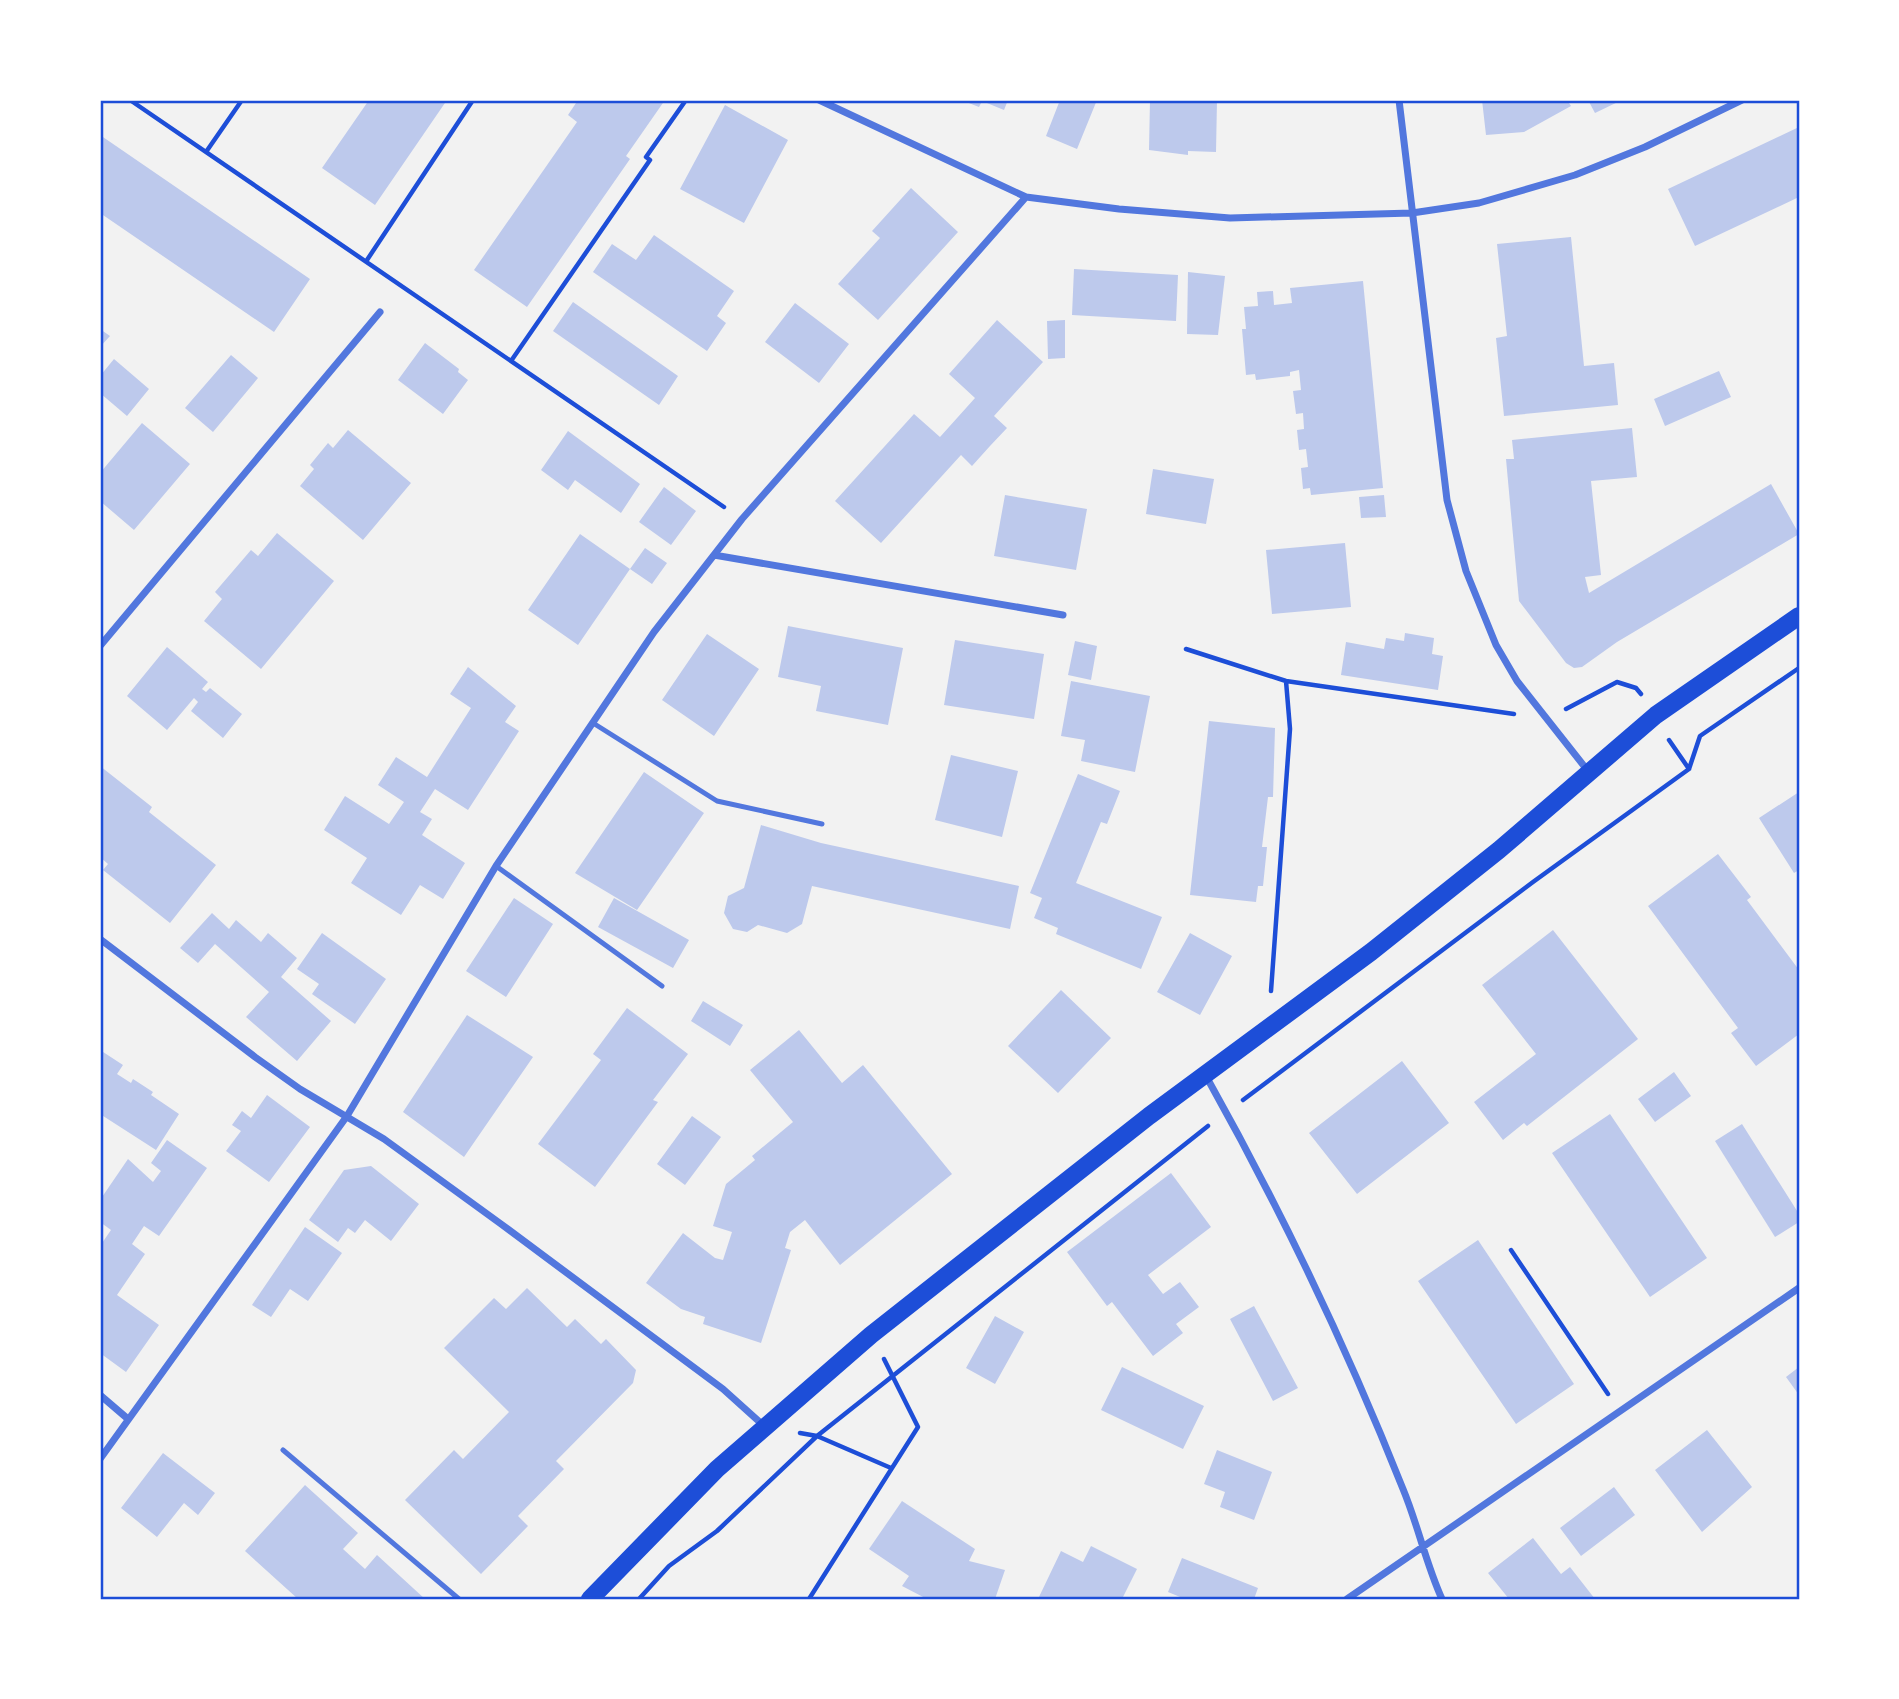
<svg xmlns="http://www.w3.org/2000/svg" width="1899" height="1699" font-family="Ubuntu,sans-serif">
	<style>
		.building { fill: #bdc9ec }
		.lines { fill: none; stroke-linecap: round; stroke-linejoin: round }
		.path { stroke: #1d4ed8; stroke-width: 4.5 }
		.service { stroke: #5277de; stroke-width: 5 }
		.minor { stroke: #5277de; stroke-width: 7 }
		.primary { stroke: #1d4ed8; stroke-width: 18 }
		.neatline { fill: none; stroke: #1d4ed8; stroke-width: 2.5 }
	</style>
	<rect width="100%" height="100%" fill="#f2f2f2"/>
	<path class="building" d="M369 100H447L375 205 322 168Z
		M578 100H665L626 156 630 159 527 307 474 270 577 122 568 115Z
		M961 100H1008L1004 110 982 101 979 107Z
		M1060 100H1097L1077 149 1046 136Z
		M1150 100H1217L1216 152 1188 151V155L1149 150Z
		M1482 100H1567L1571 106 1524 132 1486 135Z
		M1588 100H1622L1595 113Z
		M725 105 788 140 744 223 680 189Z
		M1799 127V197L1695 246 1668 189Z
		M100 135 310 279 274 332 100 213Z
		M911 188 958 232 878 320 838 284 880 238 872 231Z
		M654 235 734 291 717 316 726 323 707 351 593 272 612 244 636 260Z
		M1571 237 1584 366 1614 363 1618 405 1504 416 1496 338 1507 336 1497 244Z
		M1074 269 1178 275 1176 321 1072 315Z
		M1188 272 1225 276 1218 335 1187 334Z
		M1363 281 1383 488 1311 495 1310 488 1303 489 1301 468 1308 467 1306 449 1299 450 1297 430 1304 429 1303 413 1296 414 1293 391 1301 390 1299 370 1290 372V376L1256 380 1255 374 1246 375 1242 329H1246L1244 307 1258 306 1257 292 1273 291 1274 305 1292 303 1290 288Z
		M573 302 678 376 659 405 553 331Z
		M795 303 849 344 819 383 765 342Z
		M997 320 1043 362 994 416 1007 428 990 446 972 466 961 455 881 543 835 501 914 414 940 437 975 398 949 374Z
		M1065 320V358L1048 359 1047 321Z
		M100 329 110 336 100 347Z
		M425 343 459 369 458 372 468 380 443 414 398 380Z
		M231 355 258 378 213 432 185 408Z
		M114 359 149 389 127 416 100 393V376Z
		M1719 371 1731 397 1665 426 1654 399Z
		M142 423 190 464 134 530 100 501V473Z
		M1632 428 1637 477 1591 481 1601 575 1585 577 1589 593 1771 484 1799 534 1617 642 1582 667 1574 668 1566 663 1519 601 1506 459H1514L1512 440Z
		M348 430 411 483 363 540 300 486 314 469 310 465 328 443 333 448Z
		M568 431 640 484 621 513 575 480 568 490 541 470Z
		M1153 469 1214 479 1206 524 1146 514Z
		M664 487 696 511 671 545 639 522Z
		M1005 495 1087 509 1076 570 994 556Z
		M1384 495 1386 517 1361 518 1359 497Z
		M277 533 334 581 261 669 204 621 222 599 215 592 251 550 258 556Z
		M580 534 630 569 578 645 528 610Z
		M1345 543 1351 607 1272 614 1266 550Z
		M645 548 667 563 652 584 630 569Z
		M788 626 903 648 888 725 816 711 821 686 778 677Z
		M1405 633 1434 638 1432 654 1443 656 1438 690 1341 675 1346 642 1384 649 1386 638 1404 641Z
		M707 634 759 669 714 736 662 700Z
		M955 640 1044 654 1034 719 944 705Z
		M1075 641 1097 646 1091 680 1068 675Z
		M167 647 208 682 202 689 206 692 210 688 242 714 223 738 191 711 198 702 194 698 167 730 127 696Z
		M468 667 516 706 505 722 519 731 468 810 435 789 420 812 432 819 422 835 465 863 443 899 420 885 401 915 351 883 367 858 324 830 345 796 389 824 404 802 378 785 396 757 427 777 471 708 450 694Z
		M1071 681 1150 696 1135 772 1081 761 1085 740 1061 736Z
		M1209 721 1275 728 1273 797H1268L1262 847H1267L1263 886H1258L1256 902 1190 895Z
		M951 755 1018 771 1002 837 935 820Z
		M100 766 152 807 149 812 216 865 170 923 103 870 108 864 100 857Z
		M644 772 704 813 637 910 575 873Z
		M1078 774 1120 791 1107 824 1101 822 1076 883 1162 917 1141 969 1056 934 1058 928 1034 918 1042 898 1030 893Z
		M1799 792V870L1794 873 1759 818Z
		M761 825 821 843 1019 886 1010 929 812 886 802 924 787 933 758 925 747 932 733 929 724 913 728 896 744 888Z
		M1718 854 1751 897 1747 900 1799 970V1034L1756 1066 1731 1033 1738 1028 1648 906Z
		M514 898 553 924 506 997 466 971Z
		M614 898 689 940 673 968 598 927Z
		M212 913 229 929 236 920 261 942 268 933 297 958 281 977 331 1021 297 1061 246 1017 269 992 215 944 198 963 180 948Z
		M1553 930 1638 1039 1527 1126 1524 1123 1503 1140 1474 1102 1536 1054 1482 985Z
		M322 933 386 979 355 1024 312 994 319 984 297 969Z
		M1190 933 1232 956 1200 1015 1157 992Z
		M1061 990 1111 1038 1058 1093 1008 1046Z
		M703 1001 743 1025 730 1046 691 1021Z
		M627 1008 688 1054 653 1100 658 1102 595 1187 538 1144 601 1060 593 1054Z
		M467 1015 533 1057 464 1157 403 1112Z
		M799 1030 842 1083 863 1065 952 1174 840 1265 805 1220 790 1232 785 1248 791 1250 761 1343 703 1324 705 1317 681 1309 646 1283 683 1233 715 1258 723 1260 732 1232 713 1226 726 1184 755 1160 752 1156 793 1122 750 1070Z
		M100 1050 123 1065 117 1074 131 1083 133 1079 153 1092 151 1095 179 1114 156 1150 100 1114Z
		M1402 1061 1449 1123 1357 1194 1309 1133Z
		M1674 1072 1691 1096 1655 1122 1638 1099Z
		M267 1095 310 1127 269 1182 226 1151 241 1131 232 1125 242 1111 251 1118Z
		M1610 1114 1707 1258 1650 1297 1552 1153Z
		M692 1116 721 1137 685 1185 657 1164Z
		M1742 1124 1799 1214V1222L1775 1237 1715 1141Z
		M167 1140 207 1168 159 1236 144 1226 132 1244 145 1254 117 1295 159 1325 126 1372 100 1353 102 1308 100 1306V1246L111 1230 100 1222V1200L128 1159 153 1182 161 1171 151 1163Z
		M371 1166 419 1204 391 1241 365 1220 355 1233 348 1228 338 1242 309 1220 344 1170Z
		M1171 1173 1211 1227 1148 1275 1163 1294 1180 1282 1199 1307 1176 1324 1183 1333 1153 1356 1112 1302 1107 1306 1067 1252Z
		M305 1227 342 1253 308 1301 290 1289 271 1317 252 1305Z
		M1478 1240 1574 1384 1516 1424 1418 1281Z
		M527 1288 567 1327 575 1319 601 1344 606 1339 636 1370 633 1383 556 1461 564 1469 518 1516 528 1526 481 1574 405 1500 454 1450 463 1459 509 1412 444 1348 494 1298 506 1309Z
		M1254 1306 1298 1388 1273 1401 1230 1319Z
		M995 1316 1024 1332 995 1384 966 1368Z
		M1122 1367 1204 1406 1183 1449 1101 1410Z
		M1799 1367V1395L1786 1377Z
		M1707 1430 1752 1487 1702 1532 1655 1470Z
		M1217 1450 1272 1472 1254 1520 1220 1507 1225 1492 1204 1484Z
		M163 1453 215 1493 198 1515 184 1503 157 1537 121 1508Z
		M305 1485 358 1533 343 1549 365 1569 377 1555 425 1599H298L245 1551Z
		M1614 1487 1635 1515 1581 1556 1560 1528Z
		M902 1501 975 1549 969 1561 1005 1570 995 1599H927L902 1586 909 1576 869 1549Z
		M1533 1538 1561 1574 1570 1567 1595 1599H1509L1488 1573Z
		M1091 1546 1137 1569 1122 1599H1038L1061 1551 1083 1562Z
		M1182 1558 1258 1588 1254 1599H1185L1168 1592Z"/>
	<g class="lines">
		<path class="path" d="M130 100 724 507
			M206 152 242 100
			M367 260 473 100
			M511 361 650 160 646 157 686 100
			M1186 649 1286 681 1514 714
			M1566 709 1617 682 1636 688 1641 694
			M1669 740 1689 769
			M1271 991 1290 729 1286 681
			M1243 1100 1533 882 1689 769 1700 736 1799 668
			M1511 1250 1608 1394
			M800 1433 817 1436 891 1468
			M639 1599 669 1566 717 1531 817 1436 1208 1126
			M809 1599 918 1427 884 1359"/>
		<path class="service" d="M593 723 717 801 822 824
			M496 866 662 986
			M283 1450 459 1599"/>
		<path class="minor" d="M819 100 1026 197 1119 209 1230 218 1412 213 1479 203 1575 175 1645 147 1742 100
			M1399 100 1447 500 1466 571 1496 645 1517 681 1588 771
			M714 555 1063 615
			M100 646 380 312
			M100 939 255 1057 300 1089 384 1139 501 1224 723 1389 764 1426
			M1206 1076C1280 1208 1347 1348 1403 1489 1418 1525 1426 1564 1442 1599
			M100 1395 128 1419
			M100 1459 347 1116 496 866 654 632 742 519 1026 197
			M1347 1599 1799 1288"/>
		<path class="primary" d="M590 1599 717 1469 871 1335 1149 1116 1371 952 1499 850 1656 715 1799 616"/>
	</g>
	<rect width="1899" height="1699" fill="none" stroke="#ffffff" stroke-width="203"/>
	<rect x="102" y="102" width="1696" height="1496" class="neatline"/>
</svg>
